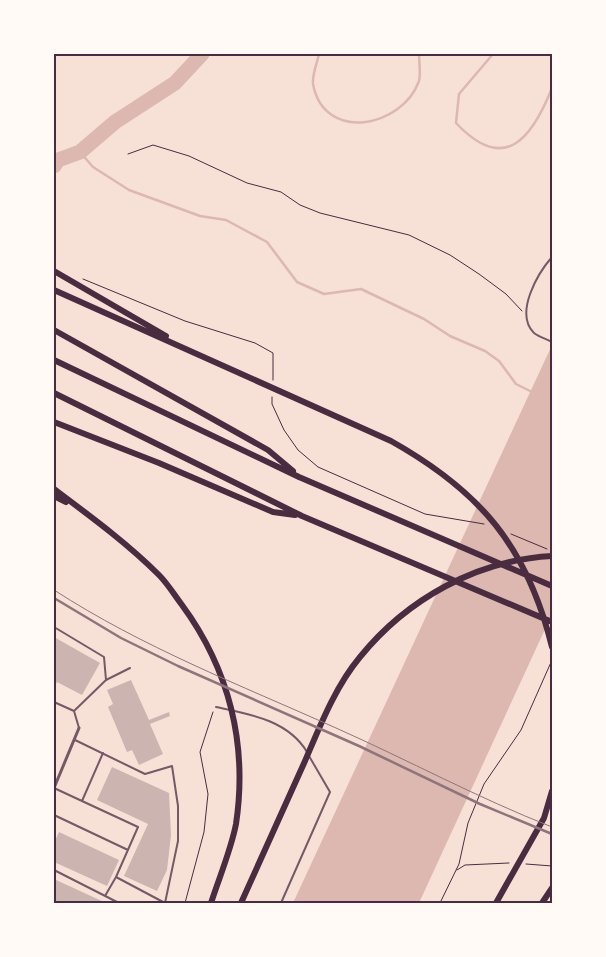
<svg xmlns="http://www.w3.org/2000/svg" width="606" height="957" font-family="'Space Grotesk',sans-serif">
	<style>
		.water { fill: #dcb8b0 }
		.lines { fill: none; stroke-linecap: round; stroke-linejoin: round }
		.stream { stroke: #dcb8b0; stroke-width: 2.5 }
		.river { stroke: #dcb8b0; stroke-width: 15 }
		.building { fill: #ccb4b1 }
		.path { stroke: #4a2c40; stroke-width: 1 }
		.service { stroke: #755966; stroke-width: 2 }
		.minor { stroke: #755966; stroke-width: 3 }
		.motorway { stroke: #4a2c40; stroke-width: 6 }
		.tram { stroke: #8f747c; stroke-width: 1 }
		.rail { stroke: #8f747c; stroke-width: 2.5 }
		.neatline { fill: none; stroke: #4a2c40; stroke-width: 2 }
	</style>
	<rect width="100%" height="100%" fill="#f7e1d7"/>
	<path class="water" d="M552 345V614L419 903H293Z"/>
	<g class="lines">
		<path class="stream" d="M319 54C317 63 312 75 313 84 324 143 402 128 419 81 421 74 419 62 419 54
			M493 54 459 94 456 123C505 175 532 138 552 88
			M80 152 93 167 129 190 200 216 226 220 267 242 297 282 324 294 361 289 424 319 450 336 485 351 499 361 516 384 530 391
			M54 161 58 160"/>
		<path class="river" d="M54 166 58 160 80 152 115 122 175 83 202 54"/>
	</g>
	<path class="building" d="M54 637 100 663 82 695 57 682 56 684 54 683Z
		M131 680 149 720 169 712 170 716 150 724 163 754 139 765 132 750 127 752 108 707 113 704 107 690Z
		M112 767 169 793 171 835 167 870 157 891 124 876 148 824 97 800Z
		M59 832 119 860 107 886 54 862V843Z
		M54 879 106 903H54Z"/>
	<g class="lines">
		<path class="path" d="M128 154 153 145 189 156 247 183 281 192 300 205 320 213 409 235 450 255 479 274 506 294 522 311
			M83 279 185 321 255 343 273 353V380
			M272 397V404L284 430 298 450 318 467 425 514 484 524
			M511 534 547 549
			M526 864 552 866
			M457 870 465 865 509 863
			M185 903 204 832 208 794 200 752 213 712
			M440 903 459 864 468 823 484 784 521 730 552 660"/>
		<path class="service" d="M552 257C538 273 514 313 534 333 539 337 547 339 552 342
			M54 627 104 657 106 680 74 711
			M106 680 130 668
			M54 702 74 711 79 728
			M216 707C249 714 288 720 307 752
			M75 740 145 774 172 766 178 806V841L165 903 116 877 105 896
			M54 788 138 827 116 877
			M82 801 103 753
			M54 815 128 850
			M54 870 119 903
			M281 903 330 792 309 756"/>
		<path class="minor" d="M54 788 79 728"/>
		<path class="motorway" d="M54 271 166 336
			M54 290 391 441C480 491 527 546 552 647
			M54 330 268 450 293 471
			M54 360 299 477 552 586
			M54 393 302 516 552 622
			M54 422 159 463 273 512 295 515
			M54 489C90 516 127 543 159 575 168 584 175 596 182 605 229 669 248 744 236 824 231 850 219 878 211 903
			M54 496 66 502
			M241 903C262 856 284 808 305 761 320 726 335 687 360 657 407 599 477 560 552 556
			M496 903 544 818 552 791
			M542 903 552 888"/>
		<path class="tram" d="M54 590C142 647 240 685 336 728 408 760 478 798 552 827"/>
		<path class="rail" d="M54 598 121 638 178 666 359 746 480 804 552 834"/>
	</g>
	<rect width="606" height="957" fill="none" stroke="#fffaf5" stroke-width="110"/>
	<rect x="55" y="55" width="496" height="847" class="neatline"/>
</svg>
